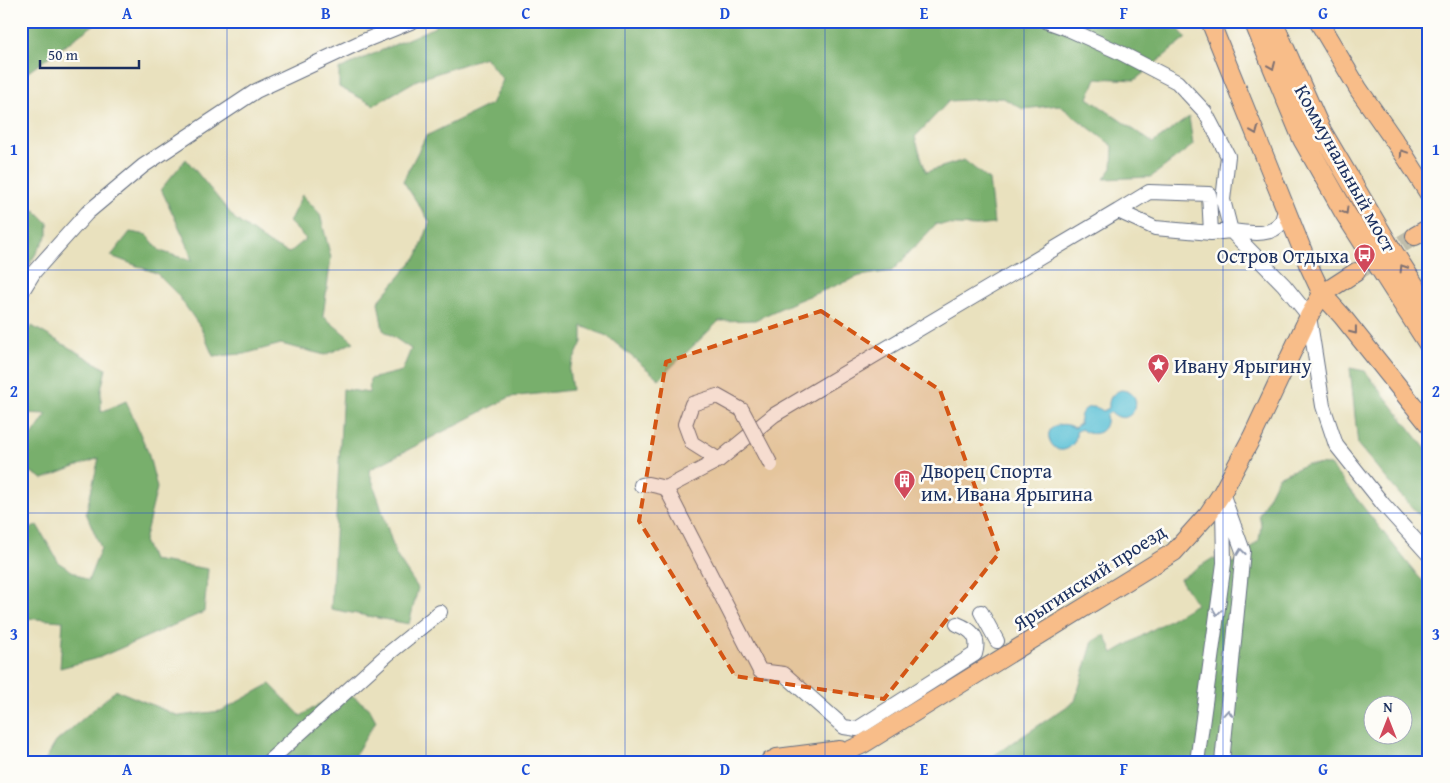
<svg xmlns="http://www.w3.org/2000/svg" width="1450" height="783" font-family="'Gentium Book Plus',serif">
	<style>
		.forest { fill: #78af6c; stroke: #4a6f65; fill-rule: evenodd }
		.water { fill: #59c0d6; stroke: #3a789a }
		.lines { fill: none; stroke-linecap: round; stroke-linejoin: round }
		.major-tunnel { stroke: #c0bdab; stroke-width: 18; stroke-dasharray: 18 9; stroke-linecap: butt }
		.minor-casing { stroke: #636d80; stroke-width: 16 }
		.major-casing { stroke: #636d80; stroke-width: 20 }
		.highway-casing { stroke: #636d80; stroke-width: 22 }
		.minor { stroke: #fff; stroke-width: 14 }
		.major { stroke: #f8bd89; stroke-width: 18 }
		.highway { stroke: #f8bd89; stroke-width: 20 }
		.minor-bridge-casing { stroke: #636d80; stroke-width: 16; stroke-linecap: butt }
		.minor-bridge { stroke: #fff; stroke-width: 14 }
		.oneway { stroke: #7e6f71 }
		.oneway2 { stroke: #8d97ae }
		.marked { fill: #d45514; fill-opacity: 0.2; stroke: #d45514; stroke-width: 4; stroke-dasharray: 10 6; stroke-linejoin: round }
		.grid { fill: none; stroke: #1d4ed8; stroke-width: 1; stroke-opacity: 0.55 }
		.labels { text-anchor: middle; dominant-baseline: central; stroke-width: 5; stroke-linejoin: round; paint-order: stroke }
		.street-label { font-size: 20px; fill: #1b2f5e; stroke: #fdfcf7 }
		.poi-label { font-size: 20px; fill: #1b2f5e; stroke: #fdfcf7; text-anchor: start }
		.neatline { fill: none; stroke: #1d4ed8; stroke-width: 2 }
		.grid-label { font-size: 16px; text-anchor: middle; font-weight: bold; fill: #1d4ed8 }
	</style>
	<rect width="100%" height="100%" fill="#fdfcf7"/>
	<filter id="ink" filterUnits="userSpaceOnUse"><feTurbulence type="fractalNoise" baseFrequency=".02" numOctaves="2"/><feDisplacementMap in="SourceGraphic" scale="10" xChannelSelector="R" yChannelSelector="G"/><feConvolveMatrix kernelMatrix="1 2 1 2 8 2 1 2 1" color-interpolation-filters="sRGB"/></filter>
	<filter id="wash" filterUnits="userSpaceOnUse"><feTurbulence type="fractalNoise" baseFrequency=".0096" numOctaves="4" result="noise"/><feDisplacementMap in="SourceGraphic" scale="20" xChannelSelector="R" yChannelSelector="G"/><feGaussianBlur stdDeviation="1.12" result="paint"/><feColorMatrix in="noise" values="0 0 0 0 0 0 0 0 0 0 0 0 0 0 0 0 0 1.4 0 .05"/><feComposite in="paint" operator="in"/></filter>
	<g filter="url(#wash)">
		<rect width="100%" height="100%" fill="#e9e1be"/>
		<path class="forest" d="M21 21H99L24 75 21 69Z
			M435 21H750L765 34 768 21H1172L1186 38 1135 80 1096 78 1088 98 1153 143 1189 117 1193 145 1151 177 1104 179 1112 168 1113 146 1059 105 1023 109 1003 98 949 101 915 137 926 172 964 160 989 180 994 224 977 226 936 224 892 271 860 276 794 302 755 320 719 321 659 379 607 336 582 326V342L569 370 572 390 510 397 369 470 396 555 418 588 409 624 331 609 343 389 369 393 370 379 402 371 411 349 383 330 378 302 418 255 430 222 403 181 426 136 491 104 503 80 485 57 417 80 374 105 339 87V69L435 27Z
			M186 159 235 219 270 244 289 253 306 239 289 222 302 195 320 214 331 258 323 316 354 342 325 355 281 344 244 354 213 356 201 328 177 294 156 273 111 256 130 232 147 235 160 251 192 261 187 244 161 189Z
			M35 210 48 223V234L21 278V218Z
			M32 326 106 369 101 390V412L126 401 148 452 157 488 144 541 152 560 208 569 204 612 98 658 60 668 63 621 22 618 21 644V535L37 525 59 563 88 581 101 548 86 513 99 458 43 479 21 466V452L47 414 21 413V339Z
			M1350 368 1365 371 1429 453V525L1402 497 1358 445Z
			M1307 464 1330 465 1418 576 1429 587V762H984L1075 701 1093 641 1105 635 1113 653 1196 604 1180 579 1213 558 1234 563 1259 540 1261 525 1259 515 1278 477ZM1372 706H1402V736H1372Z
			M270 684 301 716 343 689 369 708 376 721 353 758 361 762H44L56 742 116 690 179 716 221 711Z"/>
		<path class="water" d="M1121 390C1149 392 1132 432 1111 412L1106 415C1109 432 1093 439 1081 429L1076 432C1078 447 1059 458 1051 443 1042 428 1061 419 1074 428L1080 424C1078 409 1091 402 1103 411L1109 408C1108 399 1112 393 1121 390Z"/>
	</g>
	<g filter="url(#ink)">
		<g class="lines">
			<path class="major-tunnel" d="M1356 272 1415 236"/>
			<defs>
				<path id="minor" d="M1046 21 1068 29 1119 52 1177 82 1205 112 1228 156 1223 200 1231 231C1247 232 1270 238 1281 223 1283 219 1284 212 1286 208
					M1118 211 1149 192 1209 194 1211 233
					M21 293 34 272 87 213 143 166 256 91 361 42 413 21
					M719 460 692 443 685 424 692 404 717 396 742 410
					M641 485 648 484 666 488 719 460 774 415 1118 211 1155 228 1211 233 1231 231 1284 285 1309 316 1323 406 1336 445 1383 504 1429 555
					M666 488 760 671 784 674 844 727 857 729 975 654C980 637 972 630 957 624
					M981 612 997 641
					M268 762 388 654 440 612
					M1197 762 1224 563 1223 507
					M1222 762 1243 551 1222 493"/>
				<path id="major" d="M1210 21 1308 264 1322 294 1342 316 1429 425
					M1318 21 1359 90 1405 156 1429 194
					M1415 236 1429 228
					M769 762 777 758 840 750
					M825 762 863 744 1174 552 1208 514 1222 493 1252 437 1309 316 1322 294 1356 272"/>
				<path id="highway" d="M1254 21 1303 139 1345 213 1429 344
					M1272 21 1320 129 1387 243 1429 309"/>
			</defs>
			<use href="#minor" class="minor-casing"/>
			<use href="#major" class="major-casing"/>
			<use href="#highway" class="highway-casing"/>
			<use href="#minor" class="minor"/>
			<use href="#major" class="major"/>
			<use href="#highway" class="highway"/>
			<defs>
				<path id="minor-bridge" d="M742 410 771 465"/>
			</defs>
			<use href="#minor-bridge" class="minor-bridge-casing"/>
			<use href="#minor-bridge" class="minor-bridge"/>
		</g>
		<defs><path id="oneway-chevron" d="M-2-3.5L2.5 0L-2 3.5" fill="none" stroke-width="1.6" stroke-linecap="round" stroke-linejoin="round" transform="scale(1.25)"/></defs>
		<g class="oneway">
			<use href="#oneway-chevron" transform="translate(1272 66) rotate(67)"/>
			<use href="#oneway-chevron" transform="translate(1255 131) rotate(68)"/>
			<use href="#oneway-chevron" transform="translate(1403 153) rotate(-124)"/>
			<use href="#oneway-chevron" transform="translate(1345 211) rotate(59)"/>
			<use href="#oneway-chevron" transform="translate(1403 268) rotate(-122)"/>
			<use href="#oneway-chevron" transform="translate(1354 331) rotate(52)"/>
		</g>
		<g class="oneway2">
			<use href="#oneway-chevron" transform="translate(1241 552) rotate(-97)"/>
			<use href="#oneway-chevron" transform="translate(1217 612) rotate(98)"/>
			<use href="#oneway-chevron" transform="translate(1228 713) rotate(-85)"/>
		</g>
	</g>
	<path class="marked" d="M821 311 940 390 999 553 884 699 735 676 639 521 666 362Z"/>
	<path class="grid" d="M227 21V762M426 21V762M625 21V762M825 21V762M1024 21V762M1223 21V762M21 270H1429M21 513H1429"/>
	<defs>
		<symbol id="bus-pin" viewBox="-11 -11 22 30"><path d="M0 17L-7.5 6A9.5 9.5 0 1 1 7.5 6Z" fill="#d1495b" stroke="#fdfcf7"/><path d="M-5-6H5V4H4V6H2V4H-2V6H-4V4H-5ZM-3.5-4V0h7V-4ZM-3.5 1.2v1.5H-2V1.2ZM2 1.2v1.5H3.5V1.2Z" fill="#fff"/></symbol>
		<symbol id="sight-pin" viewBox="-11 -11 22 30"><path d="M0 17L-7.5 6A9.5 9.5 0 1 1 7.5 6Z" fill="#d1495b" stroke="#fdfcf7"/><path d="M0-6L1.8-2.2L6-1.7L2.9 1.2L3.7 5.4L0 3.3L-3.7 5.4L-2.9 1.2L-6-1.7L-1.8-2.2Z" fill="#fff"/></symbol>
		<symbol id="building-pin" viewBox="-11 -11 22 30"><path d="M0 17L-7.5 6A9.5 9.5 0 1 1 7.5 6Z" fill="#d1495b" stroke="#fdfcf7"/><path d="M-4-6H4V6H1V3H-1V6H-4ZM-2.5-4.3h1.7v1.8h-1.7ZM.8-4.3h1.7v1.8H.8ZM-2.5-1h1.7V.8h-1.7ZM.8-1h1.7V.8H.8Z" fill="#fff"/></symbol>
	</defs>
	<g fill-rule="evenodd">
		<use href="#bus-pin" x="1352" y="242" width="25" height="34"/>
		<use href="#sight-pin" x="1146" y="352" width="25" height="34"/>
		<use href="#building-pin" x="892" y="468" width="25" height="34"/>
	</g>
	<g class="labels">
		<g class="street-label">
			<text transform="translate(1346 168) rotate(61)">Коммунальный мост</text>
			<text transform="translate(1089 577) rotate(-33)">Ярыгинский проезд</text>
		</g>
		<g class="poi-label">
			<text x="1349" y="255" text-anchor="end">Остров Отдыха</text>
			<text x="1174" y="365">Ивану Ярыгину</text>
			<text x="921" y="470">Дворец Спорта<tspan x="921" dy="23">им. Ивана Ярыгина</tspan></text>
		</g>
	</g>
	<rect width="1450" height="783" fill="none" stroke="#fdfcf7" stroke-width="55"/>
	<g transform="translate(1388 720)"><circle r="24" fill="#fdfcf7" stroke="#a3aaba"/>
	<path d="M0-4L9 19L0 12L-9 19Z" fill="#d1495b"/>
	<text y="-8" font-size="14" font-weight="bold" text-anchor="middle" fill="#1b2f5e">N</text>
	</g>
	<path d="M40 60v8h99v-8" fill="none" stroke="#1b2f5e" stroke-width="2.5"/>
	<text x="48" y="60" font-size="15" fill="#1b2f5e" stroke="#fdfcf7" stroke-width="4" paint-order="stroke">50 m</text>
	<rect x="28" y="28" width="1394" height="728" class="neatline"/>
	<g class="grid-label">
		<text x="127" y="19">A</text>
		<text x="326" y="19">B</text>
		<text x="526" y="19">C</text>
		<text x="725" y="19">D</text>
		<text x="924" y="19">E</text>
		<text x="1124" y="19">F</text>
		<text x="1323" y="19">G</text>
		<text x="14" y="155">1</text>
		<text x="1436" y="155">1</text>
		<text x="14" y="397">2</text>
		<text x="1436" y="397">2</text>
		<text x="14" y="640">3</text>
		<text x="1436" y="640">3</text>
		<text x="127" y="775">A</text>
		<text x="326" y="775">B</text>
		<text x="526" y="775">C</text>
		<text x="725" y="775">D</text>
		<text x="924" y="775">E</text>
		<text x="1124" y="775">F</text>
		<text x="1323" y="775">G</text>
	</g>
</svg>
